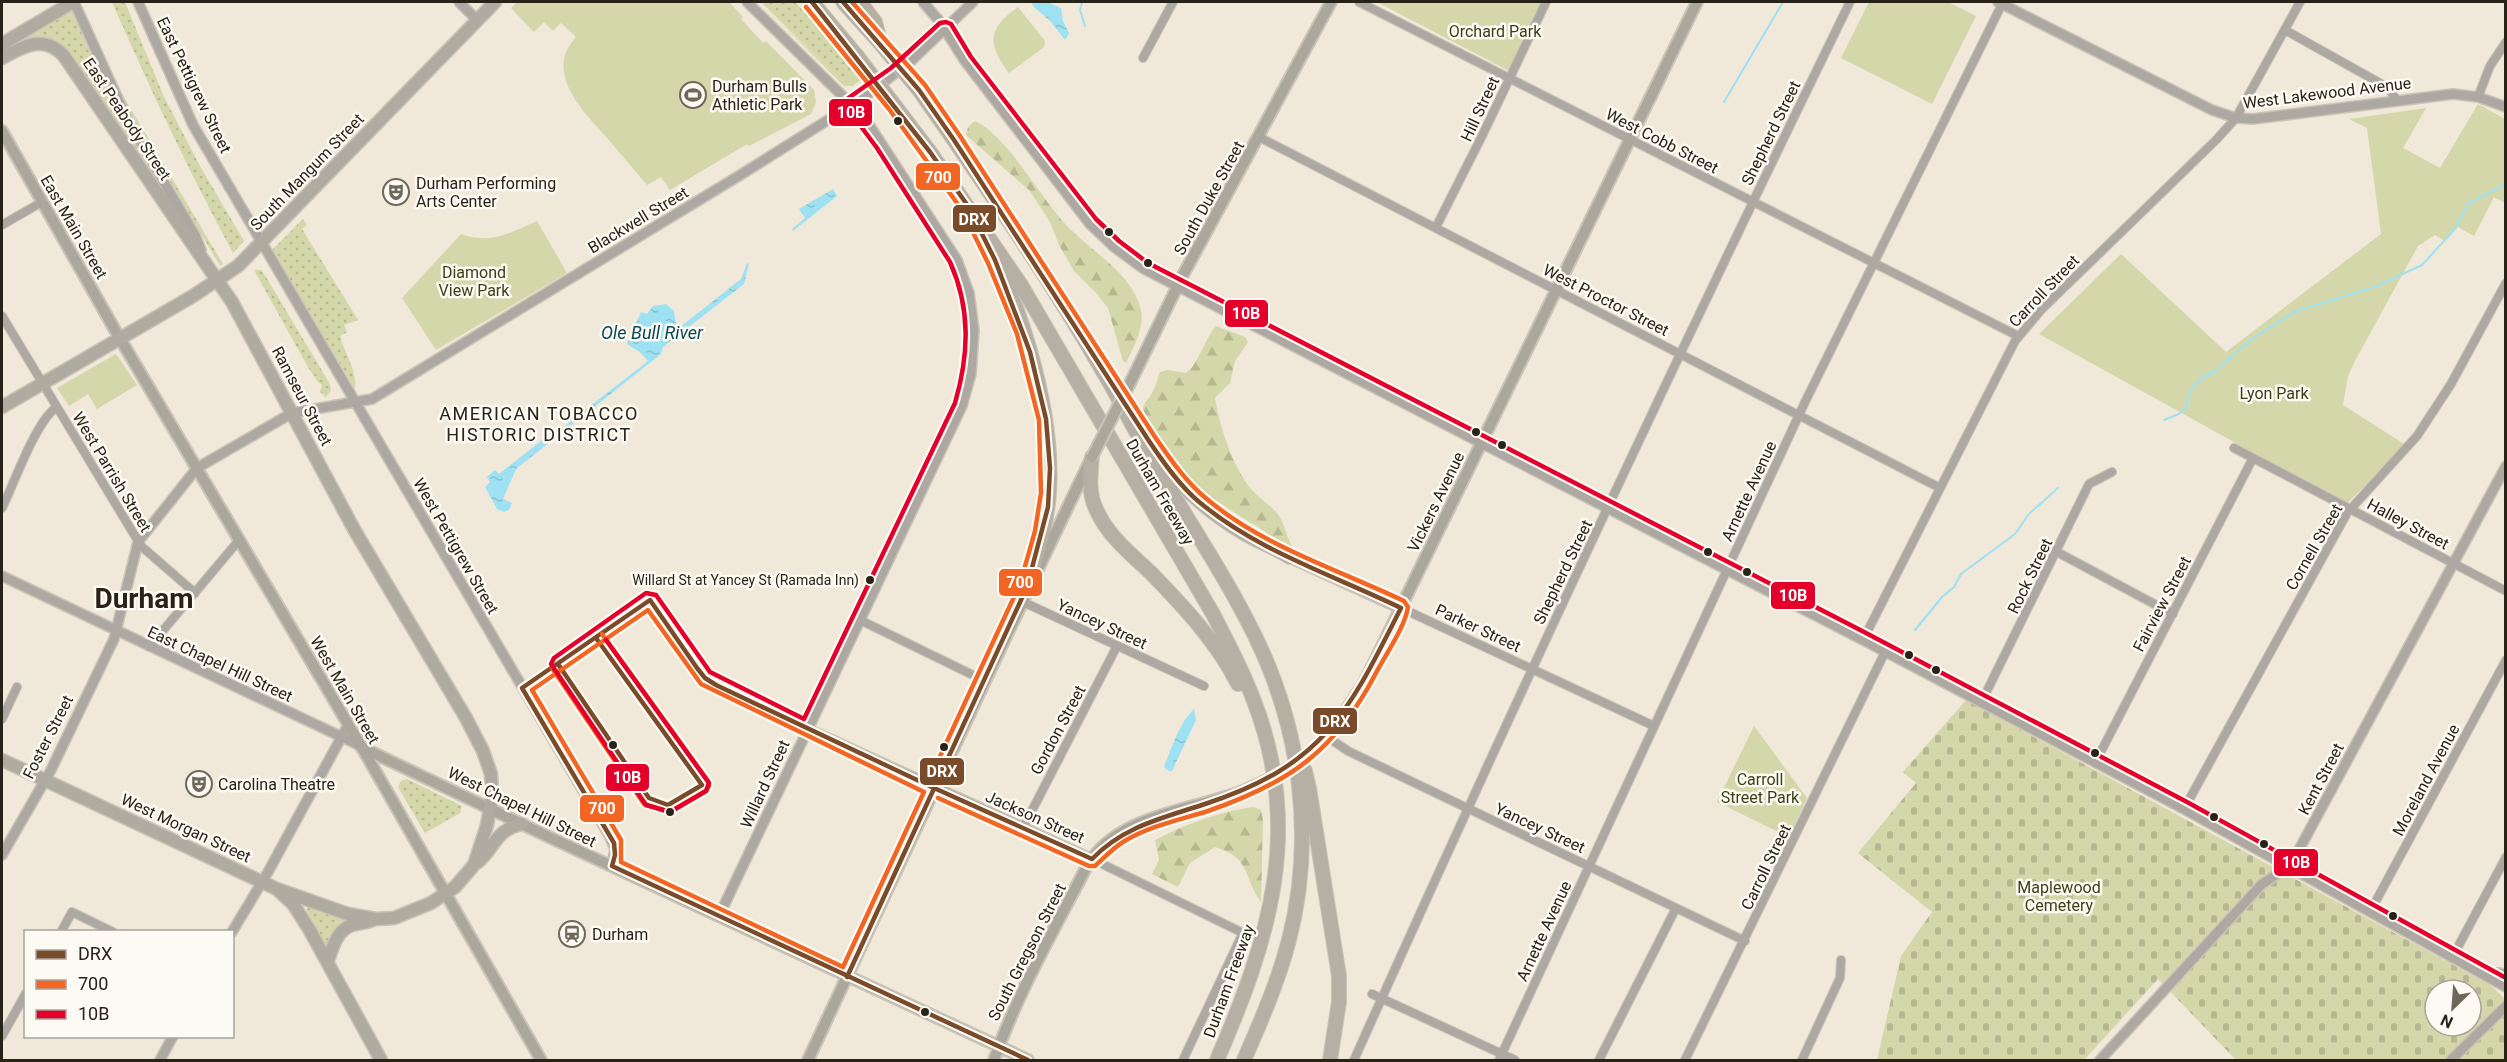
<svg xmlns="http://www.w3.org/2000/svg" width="2507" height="1062" font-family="Roboto,sans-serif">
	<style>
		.grass { fill: url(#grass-dots) }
		.forest { fill: url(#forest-firs) }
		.cemetery { fill: url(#cemetery-stones); fill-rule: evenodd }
		.green { fill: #d4d7a9 }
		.water { fill: url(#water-ripples) }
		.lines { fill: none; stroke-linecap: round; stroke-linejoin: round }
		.stream { stroke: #9ee1f3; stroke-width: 2 }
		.minor-casing { stroke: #cac4b7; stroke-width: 10 }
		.tertiary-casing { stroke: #cac4b7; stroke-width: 12 }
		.secondary-casing { stroke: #cac4b7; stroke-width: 14 }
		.primary-casing { stroke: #cac4b7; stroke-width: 15 }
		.motorway-casing { stroke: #cac4b7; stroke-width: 16 }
		.minor { stroke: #ada8a1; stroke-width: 8 }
		.tertiary { stroke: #ada8a1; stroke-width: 9 }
		.secondary { stroke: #aca79d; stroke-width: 10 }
		.primary { stroke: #b0aba1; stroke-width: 12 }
		.motorway { stroke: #b5afa4; stroke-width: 14 }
		.secondary-bridge-casing { stroke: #cac4b7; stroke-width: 14; stroke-linecap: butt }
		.motorway-bridge-casing { stroke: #cac4b7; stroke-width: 16; stroke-linecap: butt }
		.secondary-bridge { stroke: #aca79d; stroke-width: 10 }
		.motorway-bridge { stroke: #b5afa4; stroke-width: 14 }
		.bus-1-casing { stroke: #fdfaf4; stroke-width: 9 }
		.bus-2-casing { stroke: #fdfaf4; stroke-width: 9 }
		.bus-3-casing { stroke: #fdfaf4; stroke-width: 9 }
		.bus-1 { stroke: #7a4b2a; stroke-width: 4.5 }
		.bus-2 { stroke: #f26522; stroke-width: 4.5 }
		.bus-3 { stroke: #e4002b; stroke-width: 4.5 }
		.bus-dot { fill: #282318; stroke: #fdfaf4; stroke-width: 2 }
		.labels { text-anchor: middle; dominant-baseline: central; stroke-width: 5; stroke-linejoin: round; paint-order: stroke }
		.bus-label { font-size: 14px; fill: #282318; stroke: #fdfaf4; text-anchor: end }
		.park-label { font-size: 16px; fill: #3a4016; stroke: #fdfaf4 }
		.street-label { font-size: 16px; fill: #282318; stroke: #fdfaf4 }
		.poi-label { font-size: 16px; fill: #282318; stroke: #fdfaf4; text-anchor: start }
		.water-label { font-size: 18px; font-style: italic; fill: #0b4858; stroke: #fdfaf4 }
		.neighbourhood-label { font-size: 18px; letter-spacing: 1.5px; fill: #282318; stroke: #fdfaf4 }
		.town-label { font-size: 28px; font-weight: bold; fill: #282318; stroke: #fdfaf4 }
		.line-badge { stroke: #fdfaf4; stroke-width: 2 }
		.badge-label { font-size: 16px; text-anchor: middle; font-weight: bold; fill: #fff }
	</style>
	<defs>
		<pattern id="grass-dots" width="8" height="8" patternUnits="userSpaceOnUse" patternTransform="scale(1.5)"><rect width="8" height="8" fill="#d4d7a9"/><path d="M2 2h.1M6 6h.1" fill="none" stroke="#b6b891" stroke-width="1.8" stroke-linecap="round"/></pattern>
		<pattern id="forest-firs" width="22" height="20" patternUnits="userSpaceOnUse" patternTransform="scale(1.5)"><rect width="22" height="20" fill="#d4d7a9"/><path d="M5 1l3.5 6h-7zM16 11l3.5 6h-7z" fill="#b6b891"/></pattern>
		<pattern id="cemetery-stones" width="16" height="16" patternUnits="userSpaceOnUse" patternTransform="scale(1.5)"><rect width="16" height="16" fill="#d4d7a9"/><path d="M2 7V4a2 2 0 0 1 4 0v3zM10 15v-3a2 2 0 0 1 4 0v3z" fill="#b6b891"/></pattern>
		<pattern id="water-ripples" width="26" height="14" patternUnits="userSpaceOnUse" patternTransform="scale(1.5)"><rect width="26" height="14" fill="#9ee1f3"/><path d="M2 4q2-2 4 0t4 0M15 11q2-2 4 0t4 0" fill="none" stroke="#88c1d0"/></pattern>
	</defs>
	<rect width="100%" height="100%" fill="#f0e8d8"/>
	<path class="grass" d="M112 2H125L164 97 200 166 244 241 233 253C189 171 149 87 112 2Z
		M761 2H795L855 68 840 80Z
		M72 11 107 89 143 159 142 162 65 48C42 31 24 41 2 52Z
		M84 11 123 96 223 264 220 266 137 125 116 86Z
		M303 219 307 225 302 229 358 320 344 325 347 332 340 336C345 355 357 369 355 389L274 253 273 249Z
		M254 270H261L266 277 330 384 331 391 325 398 324 395 320 392 322 385 318 382 308 367Z
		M407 779 462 806 460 812H462L425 833 398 787 401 781Z
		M308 907 350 921 327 947 306 910Z"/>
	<path class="forest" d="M975 121C1009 137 1041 200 1069 228 1093 253 1132 273 1141 310 1145 327 1133 348 1126 363L1123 361 1108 308 1096 293 1074 271 1059 245 1050 222 1030 191 966 135 968 127Z
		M1216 326 1245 337 1248 342 1235 361 1230 383 1215 398C1220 427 1233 469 1253 491 1261 500 1272 506 1279 516 1285 525 1286 536 1292 546 1281 547 1270 535 1261 529 1220 504 1153 464 1143 413 1142 403 1148 401 1152 393 1156 387 1157 379 1160 372L1168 370 1186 373C1198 365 1204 340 1216 326Z
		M1254 807 1261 810 1263 820 1261 902C1243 878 1252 858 1215 847L1190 863 1178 887 1152 874 1159 860 1155 840C1184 825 1221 811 1254 807Z"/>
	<path class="cemetery" d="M1966 700 2490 985 2505 999V1060H2236L2158 979 2084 1060H1877L1901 956 1932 912 1858 853 1916 783 1903 772ZM2435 990H2471V1026H2435Z"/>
	<path class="green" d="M517 2H729L743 17 741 19 763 43 766 41 814 90 816 102 811 114 749 146 747 144 670 190 661 177 647 185C634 170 621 154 608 139 583 111 543 73 576 37L561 23 553 31 544 22 534 32 511 8Z
		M759 2 840 80 853 70 861 80 852 86H844Z
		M1377 2H1541L1509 71Z
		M1869 2H1948L1976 16 1932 104 1841 58Z
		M1018 7 1045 41 1044 47 1009 73C987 44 987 29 1018 7Z
		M2478 104 2505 119V203L2494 197 2474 236 2458 227 2445 241 2435 235 2418 246 2355 361 2348 376 2343 405 2404 444 2378 474 2346 504 2039 334 2121 254 2226 352 2381 234 2367 128 2349 119 2426 108 2403 148 2440 168Z
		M537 221 567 273 436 350 402 298 461 234C491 245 509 233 537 221Z
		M116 354 137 385 97 409 88 394 69 406 57 388Z
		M1754 726 1807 798 1789 837 1717 802Z"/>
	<path class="water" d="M1033 2H1047L1061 8 1063 21 1069 33 1065 40 1051 22 1032 5Z
		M833 189 837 196 793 231 792 229 805 218 799 209Z
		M747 263 749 264 744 284 663 347 661 354 516 469 503 499 512 503 509 510 504 512 497 509 485 487 490 482 487 477 495 470 499 474 542 440 544 442 648 361 640 352 627 344 641 312 647 314 653 306 666 304 674 311 676 325 680 327 741 279Z
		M1194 709 1196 720 1172 771H1169L1164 767C1171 749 1180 722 1194 709Z"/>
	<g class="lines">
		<path class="stream" d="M1082 2 1080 10 1085 26
			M1724 102 1783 2
			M2164 420 2179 414 2187 407 2188 394 2202 377 2213 373 2253 338 2294 312 2377 286 2422 265 2454 230 2469 203 2506 184
			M1915 630 1942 597 1954 587 1961 574 2015 534 2029 514 2058 488"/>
		<defs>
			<path id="minor" d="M1359 2 2018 336
				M2285 30 2387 87 2397 100
				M1143 58 1173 2
				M2478 97 2490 66 2506 42
				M1259 137 1940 488
				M2 225 42 202
				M1436 227 1482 136 1546 2
				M2 316 141 546 195 593
				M2234 448 2506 591
				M2 508C14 484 36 420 57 407
				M2057 552 2173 614
				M650 600 705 678 728 691 808 729
				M1021 601 1204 686
				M1401 608 1654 726
				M860 620 983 680
				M1863 640 2015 341 2041 310 2216 140 2236 118 2300 2
				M149 647 240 539
				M1981 703 2089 484 2112 472
				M2 719 17 687
				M1326 736 1348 751 1745 941
				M2095 763 2253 458
				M2184 809 2347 513 2417 436 2451 384 2506 283
				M1023 828 1117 646
				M1092 859 1243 933 1183 1060
				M2370 912 2506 660
				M61 932 72 912 113 932
				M2452 958 2506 857
				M1372 994 1515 1060
				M2 1036 26 993
				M1354 1060C1513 705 1679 352 1850 2
				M1499 1060 1805 402 2003 2
				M1599 1060 1676 908
				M1685 1060 1885 652
				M1802 1060 1840 978 1841 960"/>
			<path id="tertiary" d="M74 2 129 123 195 235 201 250
				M138 2 193 125 609 835 615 849 612 866
				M459 2 477 20
				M923 2 940 22 965 61 1090 224 1114 247 1144 269 1863 640 2184 809 2506 987
				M1998 2 2212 110 2236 118 2253 119 2453 94 2478 97 2506 107
				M2 576 361 746
				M808 729 1092 859
				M2 855 51 770 114 639 138 542 197 468 292 413 372 399 737 177 863 98 911 61 973 2
				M719 916 962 406 971 374 974 330 969 293 957 260 864 117 747 2
				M232 932 268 872 348 725
				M2488 976 2497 973 2506 974
				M160 1060 173 1036
				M2100 1060 2261 885 2289 866 2294 859 2506 466
				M2451 1060 2506 1006"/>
			<path id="secondary" d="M2 131 115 330 361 746 541 1060
				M1132 379 1183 275 1331 2
				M1290 557 1401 608
				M1322 741 1340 719 1363 685 1697 2
				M361 747 551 838 1028 1060
				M808 1060C901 861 993 661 1089 463
				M994 1060C1018 992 1054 930 1087 866 1118 814 1191 811 1243 791"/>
			<path id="primary" d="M2 44 73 2
				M2 58C23 46 44 34 64 56L232 302 355 531 466 718 483 751 491 774 492 797 487 825 474 865 455 887 431 903 394 918 376 919 348 914 277 889
				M2 407 193 296 238 266 495 2
				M2 760 277 889 293 904 309 929 381 1060
				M478 862C496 846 495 830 522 824
				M328 960C333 947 337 930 352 925 360 923 367 923 375 919"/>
			<path id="motorway" d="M812 2 857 56
				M843 2 881 44
				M860 2 875 22 880 42
				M954 140C1006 216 1058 293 1104 373 1119 398 1131 424 1146 449 1182 512 1223 571 1255 636 1301 730 1315 838 1289 940 1278 982 1261 1021 1244 1060
				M930 152 1021 285 1213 614C1228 643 1243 671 1254 701 1304 830 1269 940 1217 1060
				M992 253C1026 319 1054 419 1049 493 1047 525 1036 557 1027 587
				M1158 454C1180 487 1210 513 1244 533 1259 542 1276 548 1290 557
				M1092 457C1090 476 1088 494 1097 511 1108 536 1132 555 1151 573 1184 607 1217 642 1238 684
				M1301 765 1305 771 1309 788 1339 976V1002L1330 1060"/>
		</defs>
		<use href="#minor" class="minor-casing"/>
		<use href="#tertiary" class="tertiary-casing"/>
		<use href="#secondary" class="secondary-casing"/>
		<use href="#primary" class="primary-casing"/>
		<use href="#motorway" class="motorway-casing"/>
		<use href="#minor" class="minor"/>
		<use href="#tertiary" class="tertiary"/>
		<use href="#secondary" class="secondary"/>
		<use href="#primary" class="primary"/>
		<use href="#motorway" class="motorway"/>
		<defs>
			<path id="secondary-bridge" d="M1092 457 1132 379
				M1243 791C1272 779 1300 764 1322 741"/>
			<path id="motorway-bridge" d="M881 44 919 90 954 140
				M857 56 930 152"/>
		</defs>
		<use href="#secondary-bridge" class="secondary-bridge-casing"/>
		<use href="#motorway-bridge" class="motorway-bridge-casing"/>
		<use href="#secondary-bridge" class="secondary-bridge"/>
		<use href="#motorway-bridge" class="motorway-bridge"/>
		<defs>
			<path id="bus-1" d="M812 2 930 152 968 206 995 260 1030 352 1046 419 1050 468 1048 507 1027 587 847 977
				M843 2 919 90 954 140 1149 441C1163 462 1179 485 1198 501 1257 551 1333 575 1401 608 1348 713 1324 765 1205 804 1163 818 1124 826 1092 859L934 788 716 685 705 678 697 668 650 600 522 688 614 843 615 855 612 866 1028 1060
				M558 664 649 798 668 805 702 785 596 638"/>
			<path id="bus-2" d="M852 2 925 85 960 136 1155 437C1169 457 1183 478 1201 494 1258 545 1337 569 1404 601L1408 607C1405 627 1386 654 1376 673 1336 750 1290 783 1208 811 1179 820 1149 826 1123 842 1112 849 1104 858 1095 866H1089L938 798
				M806 7 889 109 962 210 988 263 1017 334 1039 420 1041 493 1035 531 1020 584 930 778
				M648 610 701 684 924 792 843 967 621 862V840L532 690Z
				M552 668 644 804 670 812 706 791 709 786 708 781 602 634"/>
			<path id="bus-3" d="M606 640 709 783 706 791 670 812 646 805 551 664 554 658 646 593 656 595 710 672 804 719 955 403C969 355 971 309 950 262L877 148 845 105 847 99 891 68 940 23 946 22 951 24 971 57 1096 219 1119 241 1148 263 1866 633 2187 802 2506 978"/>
		</defs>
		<use href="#bus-1" class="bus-1-casing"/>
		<use href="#bus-2" class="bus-2-casing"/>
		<use href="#bus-3" class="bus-3-casing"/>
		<use href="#bus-1" class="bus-1"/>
		<use href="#bus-2" class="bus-2"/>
		<use href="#bus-3" class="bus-3"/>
	</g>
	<defs>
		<symbol id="stadium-ring" viewBox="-11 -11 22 22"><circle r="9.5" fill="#fdfaf4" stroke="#6e685b" stroke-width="1.5"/><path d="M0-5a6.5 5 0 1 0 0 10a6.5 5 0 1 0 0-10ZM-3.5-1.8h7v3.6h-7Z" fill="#6e685b"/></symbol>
		<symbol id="theatre-ring" viewBox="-11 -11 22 22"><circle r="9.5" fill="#fdfaf4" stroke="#6e685b" stroke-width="1.5"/><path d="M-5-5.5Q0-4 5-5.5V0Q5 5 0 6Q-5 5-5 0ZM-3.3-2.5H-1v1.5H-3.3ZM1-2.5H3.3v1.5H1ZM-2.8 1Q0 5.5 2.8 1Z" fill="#6e685b"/></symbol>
		<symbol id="station-ring" viewBox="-11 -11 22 22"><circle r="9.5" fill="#fdfaf4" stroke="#6e685b" stroke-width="1.5"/><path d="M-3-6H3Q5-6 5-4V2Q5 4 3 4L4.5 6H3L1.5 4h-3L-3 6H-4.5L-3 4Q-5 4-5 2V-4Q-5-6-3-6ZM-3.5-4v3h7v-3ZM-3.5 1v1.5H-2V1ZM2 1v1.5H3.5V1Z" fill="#6e685b"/></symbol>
	</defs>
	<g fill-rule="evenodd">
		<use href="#stadium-ring" x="678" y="80" width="30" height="30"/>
		<use href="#theatre-ring" x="381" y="177" width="30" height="30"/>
		<use href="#theatre-ring" x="184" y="769" width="30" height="30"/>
		<use href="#station-ring" x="557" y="919" width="30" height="30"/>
	</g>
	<g class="bus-dot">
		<circle cx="898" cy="121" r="5"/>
		<circle cx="1109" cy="232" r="5"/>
		<circle cx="1148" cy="263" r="5"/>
		<circle cx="1476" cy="432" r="5"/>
		<circle cx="1502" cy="445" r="5"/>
		<circle cx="1708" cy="552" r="5"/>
		<circle cx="1747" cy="572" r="5"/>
		<circle cx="870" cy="580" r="5"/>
		<circle cx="1909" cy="655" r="5"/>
		<circle cx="1936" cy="670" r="5"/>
		<circle cx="613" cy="745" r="5"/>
		<circle cx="944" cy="747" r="5"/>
		<circle cx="2095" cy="753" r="5"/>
		<circle cx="670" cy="812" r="5"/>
		<circle cx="2214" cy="817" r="5"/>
		<circle cx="2264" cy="844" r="5"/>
		<circle cx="2393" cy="916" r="5"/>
		<circle cx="925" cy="1012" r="5"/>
	</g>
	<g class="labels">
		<g class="bus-label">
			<text x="859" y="580">Willard St at Yancey St (Ramada Inn)</text>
		</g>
		<g class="park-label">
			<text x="1495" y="31">Orchard Park</text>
			<text x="474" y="272">Diamond<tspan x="474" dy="18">View Park</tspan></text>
			<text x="2274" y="393">Lyon Park</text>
			<text x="1760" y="779">Carroll<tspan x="1760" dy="18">Street Park</tspan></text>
			<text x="2059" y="887">Maplewood<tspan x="2059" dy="18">Cemetery</tspan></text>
		</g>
		<g class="street-label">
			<text transform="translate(194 85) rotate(64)">East Pettigrew Street</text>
			<text transform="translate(2327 93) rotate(-7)">West Lakewood Avenue</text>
			<text transform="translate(1480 109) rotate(-65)">Hill Street</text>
			<text transform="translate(127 119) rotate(56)">East Peabody Street</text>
			<text transform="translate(1771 133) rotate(-64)">Shepherd Street</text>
			<text transform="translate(1662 141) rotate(27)">West Cobb Street</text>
			<text transform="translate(307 172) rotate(-46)">South Mangum Street</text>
			<text transform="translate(1209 198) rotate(-61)">South Duke Street</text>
			<text transform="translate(638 220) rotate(-31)">Blackwell Street</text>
			<text transform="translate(74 227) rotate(60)">East Main Street</text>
			<text transform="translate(2044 291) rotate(-46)">Carroll Street</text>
			<text transform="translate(1606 300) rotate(27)">West Proctor Street</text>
			<text transform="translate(302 396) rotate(62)">Ramseur Street</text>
			<text transform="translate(112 472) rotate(59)">West Parrish Street</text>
			<text transform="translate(1749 491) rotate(-65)">Arnette Avenue</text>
			<text transform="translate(1160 492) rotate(60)">Durham Freeway</text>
			<text transform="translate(1436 502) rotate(-64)">Vickers Avenue</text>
			<text transform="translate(2408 524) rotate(28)">Halley Street</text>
			<text transform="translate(456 546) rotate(60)">West Pettigrew Street</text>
			<text transform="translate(2314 547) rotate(-60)">Cornell Street</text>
			<text transform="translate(1563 572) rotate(-64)">Shepherd Street</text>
			<text transform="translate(2030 576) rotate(-64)">Rock Street</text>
			<text transform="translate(2162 604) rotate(-62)">Fairview Street</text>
			<text transform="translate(1102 624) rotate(25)">Yancey Street</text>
			<text transform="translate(1478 628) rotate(25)">Parker Street</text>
			<text transform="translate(220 664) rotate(25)">East Chapel Hill Street</text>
			<text transform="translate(345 690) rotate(60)">West Main Street</text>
			<text transform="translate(1058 730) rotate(-62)">Gordon Street</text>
			<text transform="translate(48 737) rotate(-63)">Foster Street</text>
			<text transform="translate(2321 779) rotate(-62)">Kent Street</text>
			<text transform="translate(2426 780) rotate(-62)">Moreland Avenue</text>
			<text transform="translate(765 784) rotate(-65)">Willard Street</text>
			<text transform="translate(522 807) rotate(26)">West Chapel Hill Street</text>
			<text transform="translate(1035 817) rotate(24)">Jackson Street</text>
			<text transform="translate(186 828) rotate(25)">West Morgan Street</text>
			<text transform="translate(1540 828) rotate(25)">Yancey Street</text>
			<text transform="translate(1766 867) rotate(-64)">Carroll Street</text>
			<text transform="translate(1544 931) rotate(-65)">Arnette Avenue</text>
			<text transform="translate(1027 952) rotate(-63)">South Gregson Street</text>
			<text transform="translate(1229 981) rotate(-70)">Durham Freeway</text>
		</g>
		<g class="poi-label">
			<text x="712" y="86">Durham Bulls<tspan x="712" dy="18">Athletic Park</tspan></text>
			<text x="416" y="183">Durham Performing<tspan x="416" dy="18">Arts Center</tspan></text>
			<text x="218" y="784">Carolina Theatre</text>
			<text x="592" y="934">Durham</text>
		</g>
		<g class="water-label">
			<text x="652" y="332">Ole Bull River</text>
		</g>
		<g class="neighbourhood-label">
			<text x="539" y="413">AMERICAN TOBACCO<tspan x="539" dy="21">HISTORIC DISTRICT</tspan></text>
		</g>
		<g class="town-label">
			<text x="144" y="598">Durham</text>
		</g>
	</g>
	<g class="line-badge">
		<rect x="828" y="98" width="45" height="29" rx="6" fill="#e4002b"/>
		<rect x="915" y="162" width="46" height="29" rx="6" fill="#f26522"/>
		<rect x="952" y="204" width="45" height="29" rx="6" fill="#7a4b2a"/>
		<rect x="1224" y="299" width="45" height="29" rx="6" fill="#e4002b"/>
		<rect x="998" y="568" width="45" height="29" rx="6" fill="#f26522"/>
		<rect x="1770" y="581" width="46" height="29" rx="6" fill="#e4002b"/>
		<rect x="1312" y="707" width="46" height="28" rx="6" fill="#7a4b2a"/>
		<rect x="919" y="757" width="46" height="29" rx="6" fill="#7a4b2a"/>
		<rect x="605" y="763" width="45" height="29" rx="6" fill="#e4002b"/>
		<rect x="579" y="794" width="46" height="29" rx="6" fill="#f26522"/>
		<rect x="2273" y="848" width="46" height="29" rx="6" fill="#e4002b"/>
	</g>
	<g class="badge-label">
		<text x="851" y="118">10B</text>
		<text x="938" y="183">700</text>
		<text x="974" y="225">DRX</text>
		<text x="1246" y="319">10B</text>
		<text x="1020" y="588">700</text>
		<text x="1793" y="601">10B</text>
		<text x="1335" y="727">DRX</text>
		<text x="942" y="777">DRX</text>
		<text x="627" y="783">10B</text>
		<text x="602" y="814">700</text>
		<text x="2296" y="868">10B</text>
	</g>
	<rect width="2507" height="1062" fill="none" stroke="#282318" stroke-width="6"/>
	<rect x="24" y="930" width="210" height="108" fill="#fdfaf4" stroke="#a8a49c" stroke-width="1.5"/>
	<rect x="36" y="950" width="30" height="9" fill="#7a4b2a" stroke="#a8a49c" stroke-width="1.5"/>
	<text x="78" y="960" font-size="18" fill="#282318">DRX</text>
	<rect x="36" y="980" width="30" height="9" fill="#f26522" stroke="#a8a49c" stroke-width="1.5"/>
	<text x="78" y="990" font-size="18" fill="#282318">700</text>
	<rect x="36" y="1010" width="30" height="9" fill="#e4002b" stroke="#a8a49c" stroke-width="1.5"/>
	<text x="78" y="1020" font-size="18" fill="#282318">10B</text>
	<g transform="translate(2453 1008) rotate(205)"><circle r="28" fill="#fdfaf4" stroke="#a8a49c" stroke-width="1.5"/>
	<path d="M0-4.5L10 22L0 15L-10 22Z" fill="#6e685b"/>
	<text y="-9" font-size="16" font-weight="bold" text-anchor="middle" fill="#282318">N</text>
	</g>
</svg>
